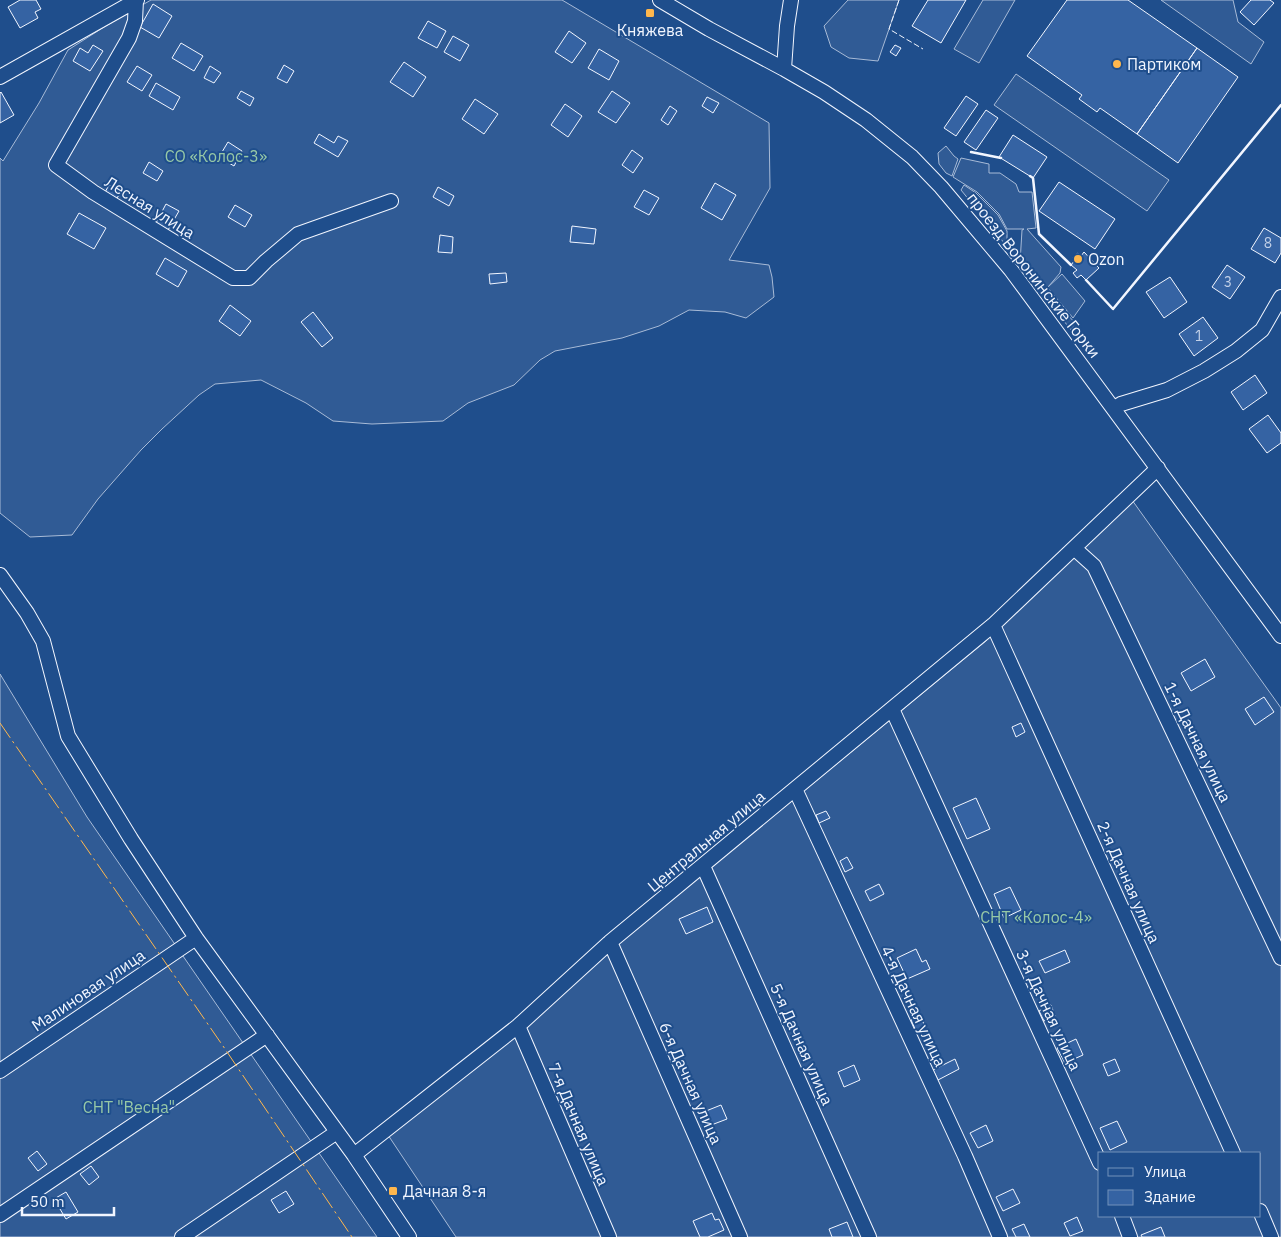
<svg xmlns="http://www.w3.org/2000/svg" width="1281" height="1237" font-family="'IBM Plex Sans',sans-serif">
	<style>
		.built { fill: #305b95; stroke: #a8bbd7; fill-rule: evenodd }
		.building { fill: #3563a3; stroke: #f2f6ff }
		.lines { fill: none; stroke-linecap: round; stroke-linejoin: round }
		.minor-casing { stroke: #f2f6ff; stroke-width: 16 }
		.minor { stroke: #1f4e8c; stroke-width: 14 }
		.fence { stroke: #f2f6ff; stroke-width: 1; stroke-dasharray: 6 2.5; stroke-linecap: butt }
		.wall { stroke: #f2f6ff; stroke-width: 2.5 }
		.power { stroke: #ffb74d; stroke-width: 1; stroke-dasharray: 18 4 2.5 4; stroke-linecap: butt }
		.poi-dot { fill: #ffb74d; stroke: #1f4e8c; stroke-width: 2 }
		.labels { text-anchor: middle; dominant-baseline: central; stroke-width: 4; stroke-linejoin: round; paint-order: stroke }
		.number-label { font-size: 14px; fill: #c3d1e8 }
		.poi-label { font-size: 16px; fill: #f2f6ff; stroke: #1f4e8c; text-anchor: start }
		.park-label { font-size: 16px; fill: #97c8a6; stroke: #1f4e8c }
		.street-label { font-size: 16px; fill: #f2f6ff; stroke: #1f4e8c }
	</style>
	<rect width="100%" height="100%" fill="#1f4e8c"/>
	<path class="built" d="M151 0H562L769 123 770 188 729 260 769 265 772 277 774 297 746 318 725 312 689 310 659 326 622 338 555 351 540 360 514 385 468 403 443 421 372 424 333 421 306 403 261 380 215 384 199 395 162 429 141 450 98 499 72 535 30 537 0 513V158L3 161 39 103 68 50 104 27Z
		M848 0H899L878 61 849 58 831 47 824 26Z
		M983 0H1015L979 63 954 49Z
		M1161 0H1233L1238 22 1264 42 1251 64Z
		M1016 74 1169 180 1147 211 994 105Z
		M946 146 954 156 958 159 952 176 946 173 939 164 938 153Z
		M961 158 989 164V173H1000L1016 184 1019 192H1032L1036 228 1027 229 1061 267 1060 273 1048 287 1062 274 1085 301 1073 318 1048 288 1043 292 1020 263 1022 230 1024 229H1007L999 214 977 192 953 177Z
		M964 185 976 193 998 215 1007 231V243L1005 244 961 190Z
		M1053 298 1075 323 1071 330 1049 302Z
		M1132 500 1281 708V1237H456L388 1135 515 1037 619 943 986 641ZM1100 1153H1260V1216H1100Z
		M0 674 87 817 377 1237H0Z"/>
	<path class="building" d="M20 0H36L41 9 35 12 38 18 20 28 8 7Z
		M928 0H966L941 43 912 26Z
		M1067 0H1128L1197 48 1137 134 1100 108 1097 112 1079 99 1082 95 1027 56Z
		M1251 0H1270L1274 3 1254 25 1240 12Z
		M153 4 172 16 159 38 140 27Z
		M428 21 446 31 437 48 418 38Z
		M569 31 586 43 572 63 555 52Z
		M453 36 469 45 460 61 444 52Z
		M181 43 203 56 194 71 172 58Z
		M93 45 103 51 90 71 73 61 80 48 88 53Z
		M895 45 901 48 896 56 890 52Z
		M1197 48 1238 77 1178 163 1137 134Z
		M599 49 619 61 609 80 588 68Z
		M404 62 426 77 413 97 390 82Z
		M284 65 294 71 287 83 277 78Z
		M137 66 152 75 142 91 127 82Z
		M210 66 221 73 214 83 204 78Z
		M156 83 180 97 173 110 149 96Z
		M241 91 254 98 250 106 237 98Z
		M612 91 630 103 616 123 598 112Z
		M1 92 14 115 0 123V93Z
		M966 96 978 104 956 136 944 128Z
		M707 97 719 103 713 113 702 106Z
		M475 99 498 114 484 134 462 119Z
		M565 104 582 116 568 137 551 125Z
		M670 106 677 111 668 125 661 120Z
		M986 110 998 118 976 150 964 142Z
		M319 134 334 143 338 136 348 141 338 157 314 143Z
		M1013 135 1047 157 1033 178 999 157Z
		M228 142 242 151 234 166 219 157Z
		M632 150 643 158 633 173 622 165Z
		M149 162 163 171 157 181 143 173Z
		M1059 182 1115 219 1095 249 1039 211Z
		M715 183 736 195 722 220 701 208Z
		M109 185 121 192 115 201 104 194Z
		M438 187 454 196 449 206 433 197Z
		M644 190 659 198 649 215 634 207Z
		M166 204 179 211 168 230 156 223Z
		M235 205 252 215 245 227 228 217Z
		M79 213 106 228 94 249 67 234Z
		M572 226 596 229 594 244 570 242Z
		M1264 228 1281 238V253L1275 263 1251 249Z
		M440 235 453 237 452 253 438 252Z
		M1084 252 1099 268 1086 280 1081 275 1077 278 1073 273 1077 270 1071 265 1075 260 1073 257 1078 253 1081 256Z
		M165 258 187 271 178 287 156 274Z
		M1227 265 1245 277 1230 299 1212 287Z
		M506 273 507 282 490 284 489 274Z
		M1170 277 1187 302 1164 318 1146 292Z
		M230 305 251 321 240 336 219 321Z
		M313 312 333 338 322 347 301 322Z
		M1203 317 1218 338 1194 356 1179 334Z
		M1255 375 1267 393 1243 410 1231 392Z
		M1268 415 1281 433V443L1267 453 1249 429Z
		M1205 659 1215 677 1191 691 1181 673Z
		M1264 697 1274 712 1255 725 1245 709Z
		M1021 723 1025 732 1016 737 1012 727Z
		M976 798 990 829 967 839 953 808Z
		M826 811 830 818 819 823 816 815Z
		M847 857 853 868 845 872 840 861Z
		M879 884 884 894 870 901 865 891Z
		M1010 887 1021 910 1004 918 994 894Z
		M707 907 713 922 686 934 679 919Z
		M916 949 922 962 926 960 930 969 907 979 897 958Z
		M1065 950 1070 962 1045 973 1039 961Z
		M1051 1005 1055 1016 1044 1021 1039 1011Z
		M920 1016 925 1026 916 1031 911 1020Z
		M1076 1039 1083 1055 1065 1063 1057 1048Z
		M955 1059 959 1069 938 1080 933 1070Z
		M1115 1059 1120 1071 1108 1076 1103 1064Z
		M854 1065 860 1080 844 1087 838 1072Z
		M721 1105 727 1119 706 1127 701 1113Z
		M1117 1121 1127 1142 1110 1150 1100 1128Z
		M986 1125 993 1141 978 1148 970 1133Z
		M37 1151 47 1164 38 1171 28 1158Z
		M91 1166 99 1177 89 1185 80 1174Z
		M1013 1189 1020 1203 1003 1211 996 1197Z
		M286 1191 294 1204 279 1213 271 1200Z
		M66 1192 78 1212 66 1219 54 1199Z
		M712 1213 715 1220 719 1219 724 1230 708 1237H700L693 1221Z
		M1077 1217 1083 1231 1070 1236 1064 1223Z
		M847 1222 853 1237H832L829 1229Z
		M1024 1224 1030 1237H1016L1012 1229Z
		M1161 1227 1165 1237H1142L1141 1235Z"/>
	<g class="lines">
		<defs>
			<path id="minor" d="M136 0 135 21 129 38 56 165 93 192 233 278H249L266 261 298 234 391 201
				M660 0 709 29 784 69 824 92 866 120 912 157 941 187 1011 270 1281 636
				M784 69 787 26 791 0
				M0 77 137 0
				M1114 408 1121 404 1167 390 1204 371 1236 351 1262 330 1281 297
				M1074 548 1094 566 1281 958
				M0 575 27 613 43 641 68 736 131 839 196 938 354 1155 409 1237
				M993 625 1233 1153
				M892 709 1100 1163
				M795 789 965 1156 1000 1237
				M703 866 869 1237
				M610 942 740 1237
				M518 1026 609 1237
				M0 1071 196 938
				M354 1155 518 1026 610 942 993 625 1158 468
				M1260 1211 1271 1237
				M0 1215 267 1035
				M1122 1216 1130 1237
				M182 1237 337 1132"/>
		</defs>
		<use href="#minor" class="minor-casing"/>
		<use href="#minor" class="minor"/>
		<path class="fence" d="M899 0 889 29 923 49"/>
		<path class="wall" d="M971 152 1001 158
			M1030 176 1033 178 1039 234 1071 265
			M1086 280 1113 309 1281 105"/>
		<path class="power" d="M0 723 223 1046 352 1237"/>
	</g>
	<g class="poi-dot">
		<rect x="645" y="8" width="10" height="10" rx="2.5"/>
		<circle cx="1117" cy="64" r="5"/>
		<circle cx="1078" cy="259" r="5"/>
		<rect x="388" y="1186" width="10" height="10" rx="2.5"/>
	</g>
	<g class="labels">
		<g class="number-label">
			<text x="1268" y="243">8</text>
			<text x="1228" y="282">3</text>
			<text x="1199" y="336">1</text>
		</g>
		<g class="poi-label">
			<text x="650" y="30" text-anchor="middle">Княжева</text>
			<text x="1127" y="64">Партиком</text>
			<text x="1088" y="259">Ozon</text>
			<text x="403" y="1191">Дачная 8-я</text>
		</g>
		<g class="park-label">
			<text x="216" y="156">СО «Колос-3»</text>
			<text x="1036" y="917">СНТ «Колос-4»</text>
			<text x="129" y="1107">СНТ "Весна"</text>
		</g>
		<g class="street-label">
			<text transform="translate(150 207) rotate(32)">Лесная улица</text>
			<text transform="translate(1034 275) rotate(52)">проезд Воронинские Горки</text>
			<text transform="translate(1198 742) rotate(64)">1-я Дачная улица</text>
			<text transform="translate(706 841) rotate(-40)">Центральная улица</text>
			<text transform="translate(1129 882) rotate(66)">2-я Дачная улица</text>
			<text transform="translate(88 990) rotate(-34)">Малиновая улица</text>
			<text transform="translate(914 1006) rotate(65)">4-я Дачная улица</text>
			<text transform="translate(1049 1010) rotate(65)">3-я Дачная улица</text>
			<text transform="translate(802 1044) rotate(66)">5-я Дачная улица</text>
			<text transform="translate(691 1083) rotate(66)">6-я Дачная улица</text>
			<text transform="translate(579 1124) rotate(67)">7-я Дачная улица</text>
		</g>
	</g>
	<rect x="1098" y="1152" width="162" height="65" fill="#1f4e8c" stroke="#7391ba"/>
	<rect x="1108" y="1168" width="25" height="8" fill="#1f4e8c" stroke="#7391ba"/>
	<text x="1144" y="1177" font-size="15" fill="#f2f6ff">Улица</text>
	<rect x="1108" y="1190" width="25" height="15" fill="#3563a3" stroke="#7391ba"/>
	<text x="1144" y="1202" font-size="15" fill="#f2f6ff">Здание</text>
	<path d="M22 1207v8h92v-8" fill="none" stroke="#f2f6ff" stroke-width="2.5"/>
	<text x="30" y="1207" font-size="15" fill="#f2f6ff" stroke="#1f4e8c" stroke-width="4" paint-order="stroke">50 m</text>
</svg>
